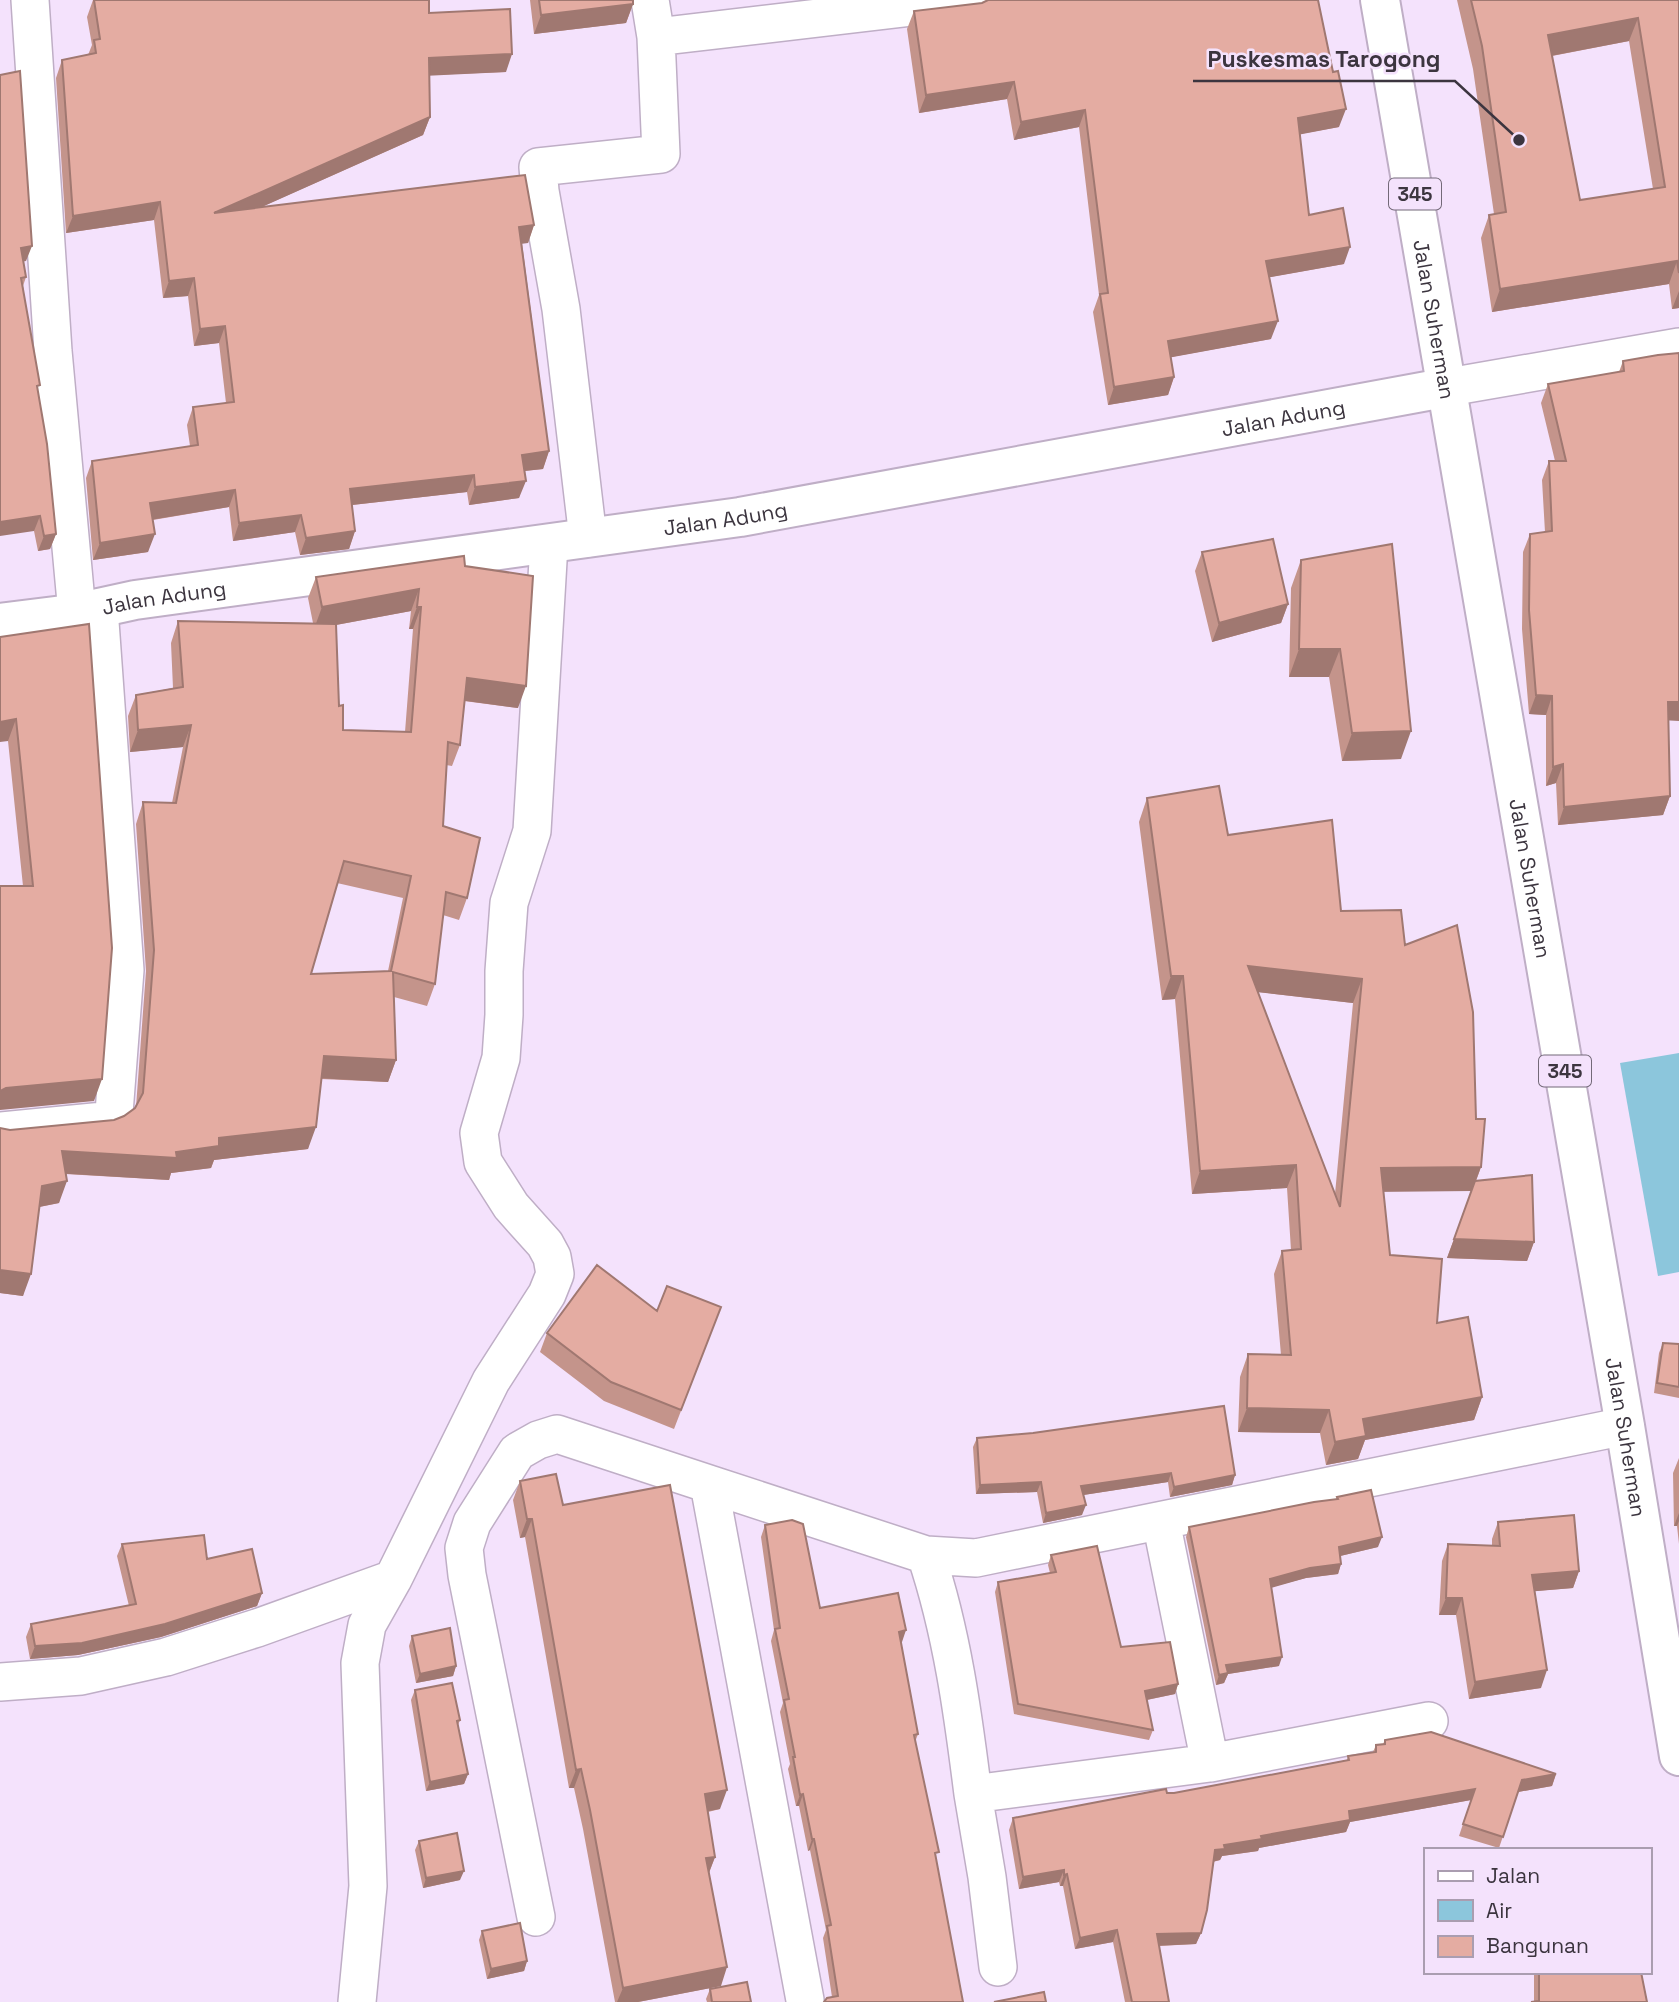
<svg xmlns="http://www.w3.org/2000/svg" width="1679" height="2002" font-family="'Space Grotesk',sans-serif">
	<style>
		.water { fill: #8cc6dc }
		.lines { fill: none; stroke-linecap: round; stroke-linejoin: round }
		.minor-casing { stroke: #bfaec6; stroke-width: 40 }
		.secondary-casing { stroke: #bfaec6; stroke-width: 42 }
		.primary-casing { stroke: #bfaec6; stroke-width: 42 }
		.minor { stroke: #fff; stroke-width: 37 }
		.secondary { stroke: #fff; stroke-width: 38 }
		.primary { stroke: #fff; stroke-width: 38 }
		.wall { fill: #c4948b; fill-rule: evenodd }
		.shaded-wall { fill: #a07871 }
		.building { fill: #e4aca2; stroke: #a07871; stroke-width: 2; fill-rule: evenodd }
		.labels { text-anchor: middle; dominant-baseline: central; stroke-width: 5; stroke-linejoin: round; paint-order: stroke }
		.shield { fill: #f4e2fc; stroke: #736978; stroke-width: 2 }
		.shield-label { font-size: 19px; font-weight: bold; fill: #3c353f }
		.street-label { font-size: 21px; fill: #3c353f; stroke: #f4e2fc }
		.leader { fill: none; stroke: #3c353f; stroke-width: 2.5 }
		.callout-dot { fill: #3c353f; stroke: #f4e2fc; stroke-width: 2.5 }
		.callout-label { font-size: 23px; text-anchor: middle; font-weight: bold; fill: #3c353f; stroke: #f4e2fc; stroke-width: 5; stroke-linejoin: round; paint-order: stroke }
	</style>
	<rect width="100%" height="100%" fill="#f4e2fc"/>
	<path class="water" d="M1679 1053V1272L1658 1276 1620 1063Z"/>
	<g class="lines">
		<defs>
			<path id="minor" d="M30 0 53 351 77 613
				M650 0 656 37
				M1449 387 1679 347
				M588 538 561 309 540 191 538 167 661 154 656 37 972 0
				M1 1131 104 1121 114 1113 125 970 99 608
				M1161 1521 1210 1763
				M0 1682 81 1676 166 1657 257 1628 393 1579
				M1429 1721 1210 1763 973 1794C963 1714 952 1632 926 1555L976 1558 1625 1426
				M973 1794 987 1877 998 1967
				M536 1917 467 1575 464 1548 472 1523 517 1452 538 1440 557 1434 709 1484
				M805 2000 709 1484 926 1555
				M357 2002 368 1886 360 1663 367 1625 393 1579 491 1381 547 1294 555 1274 552 1257 545 1244 511 1206 483 1162 479 1133 501 1058 504 1015V971L509 903 532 831 549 544"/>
			<g id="secondary">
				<path id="s1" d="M0 623 71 614 135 600 740 517 1449 387"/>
			</g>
			<g id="primary">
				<path id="s2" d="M1380 0 1625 1426 1679 1756"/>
			</g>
		</defs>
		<use href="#minor" class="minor-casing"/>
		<use href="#secondary" class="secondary-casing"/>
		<use href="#primary" class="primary-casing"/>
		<use href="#minor" class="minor"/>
		<use href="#secondary" class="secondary"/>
		<use href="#primary" class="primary"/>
	</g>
	<path class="wall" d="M93 0 429 13 506 72 429 75 430 117 423 135 259 208 534 225 528 243H522L549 451 543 469 524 471 519 498 469 505 467 492 352 505 355 531 349 549 300 555 295 532 233 541 229 507 153 520 148 552 93 560 86 478 92 461 190 446 187 425 193 407 226 403 219 343 194 346 188 296 163 298 154 220 66 233 56 78 62 60 88 55 92 45 87 17Z
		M530 0H633V4L626 23 534 34Z
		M1457 0H1679V308L1672 309 1669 284 1492 312 1481 238 1489 215 1494 214 1473 69ZM1629 41 1653 189 1580 200 1552 56Z
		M914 11 1339 127 1300 134 1309 215 1344 264 1270 277 1271 339 1171 357 1174 377 1168 395 1108 405 1093 312 1099 295 1079 127 1014 140 1007 99 919 113 907 29Z
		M0 75 26 261H23L26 277 23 286 38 391 56 534 50 549 38 551 34 531Z
		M1623 361 1668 721 1670 796 1663 815 1558 825 1556 783 1546 786V715L1529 714 1522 629 1523 552 1530 534 1545 532 1542 480 1549 461H1555L1541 403 1548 384 1619 372Z
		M1202 552 1288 604 1281 623 1212 642 1195 571Z
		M1301 560 1401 759 1342 761 1329 677H1289L1291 588Z
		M465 566 518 708 464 701 460 745 452 766 446 765 443 826 467 898 459 920 443 915 435 984 427 1006 394 997 396 1060 388 1082 321 1079 308 1149 214 1160 211 1168 171 1173 169 1180 65 1174 59 1203 39 1207 23 1296 0 1293V1128L10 1130 114 1120 124 1116 136 1107 146 971 136 824 143 802 172 803 183 747 130 752 128 716 136 695 173 688 171 643 178 621 313 623 308 598 316 577ZM411 611 409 629H413L405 732 343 730 339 706 336 625ZM337 883 403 898 388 971 311 974Z
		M0 637 94 1101 23 886 8 741Z
		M1147 798 1228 835 1341 911 1405 945 1476 1119 1481 1167 1476 1181 1534 1242 1527 1261 1447 1258 1472 1191H1383L1390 1255 1437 1323 1482 1397 1474 1420 1365 1440 1358 1459 1326 1465 1320 1433 1238 1432 1240 1377 1248 1354 1281 1355 1274 1274 1282 1251 1291 1250 1287 1188 1192 1194 1175 999 1162 1000 1139 822ZM1258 992 1353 1003 1335 1194Z
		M721 1307 674 1429 604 1401 540 1352 547 1333 657 1311Z
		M1663 1343 1679 1344V1398L1654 1393 1659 1353Z
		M977 1438 1235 1475 1232 1485 1170 1497 1168 1482 1083 1495 1082 1515 1043 1523 1037 1492 976 1494 973 1447Z
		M1679 1458V1544L1677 1526H1674L1673 1473Z
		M520 1481 563 1505 720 1809 708 1812 715 1857 709 1873 721 1986 638 2002H615L583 1829 574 1788H569L525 1537 520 1538 513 1500Z
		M1337 1497 1378 1547 1340 1556 1341 1564 1338 1574 1306 1578 1271 1587 1279 1666 1228 1674 1224 1683 1216 1685 1186 1537 1189 1527 1336 1499Z
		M1498 1522 1579 1571 1573 1588 1535 1591 1541 1688 1469 1699 1456 1615H1439L1442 1561 1448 1544 1492 1546V1539Z
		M765 1525 820 1608 902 1642H901L918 1734 915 1742 936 1861 963 2002 832 1997 823 1938 826 1930 810 1850 808 1851 799 1806H796L788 1769 790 1764 780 1712 783 1703 771 1641 774 1630 761 1537Z
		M122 1544 207 1559 262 1593 257 1606 161 1637 78 1655 30 1659 26 1637 31 1624 129 1606 117 1556Z
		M1051 1555 1121 1647 1178 1684 1175 1694 1147 1700 1153 1730 1149 1740 1014 1714 995 1592 998 1582 1050 1573 1048 1565Z
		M412 1636 456 1666 453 1676 416 1683 409 1646Z
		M415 1690 460 1720 458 1725 468 1774 464 1784 426 1791 411 1700Z
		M1385 1740 1556 1774 1552 1786 1518 1792 1499 1848 1459 1836 1471 1800 1350 1822 1346 1832 1259 1848 1258 1851 1222 1856 1220 1860 1213 1862 1201 1933 1196 1944 1159 1946 1169 2002H1125L1113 1942 1075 1949 1063 1886H1060L1059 1882 1019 1889 1009 1830 1013 1818 1174 1793 1347 1760 1348 1756 1373 1752 1376 1745 1383 1744Z
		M419 1841 460 1880 423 1888 415 1850Z
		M482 1931 527 1961 524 1971 487 1979 479 1940Z
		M1534 1972H1641L1647 2002H1534Z
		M710 1989 751 2002H707L706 1999Z"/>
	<path class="shaded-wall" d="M633 4 626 23 534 34 541 15Z
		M1638 18 1629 41 1540 58 1548 35Z
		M512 54 506 72 423 76 429 58Z
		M1014 82 1007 99 919 113 926 95Z
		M1346 109 1339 127 1292 136 1298 118Z
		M1085 110 1079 127 1014 140 1021 122Z
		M430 117 423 135 208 231 214 213Z
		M160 202 154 220 66 233 73 216Z
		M534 225 528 243 513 245 519 227Z
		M32 246 26 261 15 263 21 248Z
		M1350 247 1344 264 1260 279 1266 261Z
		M1677 261 1669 284 1492 312 1500 289Z
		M194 278 188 296 163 298 169 281Z
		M1679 291V308L1672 309Z
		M1278 321 1271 339 1162 359 1168 341Z
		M225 326 219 343 194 346 200 329Z
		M1174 377 1168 395 1108 405 1114 387Z
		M549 451 543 469 515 472 522 455Z
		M474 475 467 492 343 506 350 489Z
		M526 481 519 498 469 505 475 487Z
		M235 490 229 507 144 521 150 503Z
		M301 515 295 532 233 541 239 523Z
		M40 516 34 531 0 536V522Z
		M355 531 349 549 300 555 306 538Z
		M56 534 50 549 38 551 44 536Z
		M155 534 148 552 93 560 100 543Z
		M419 589 411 611 314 629 322 607Z
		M1288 604 1281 623 1212 642 1219 623Z
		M417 607H421L413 629H409Z
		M1299 649H1340L1329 677H1289Z
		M467 678 526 686 518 708 459 700Z
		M1536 695 1552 696 1546 715 1529 714Z
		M1668 702H1679V721L1661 720Z
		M16 719 8 741 0 742V722Z
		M191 725 183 747 130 752 138 730Z
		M1411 731 1401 759 1342 761 1352 733Z
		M1563 764 1556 783 1546 786 1553 767Z
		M1670 796 1663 815 1558 825 1564 807Z
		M1248 966 1362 979 1353 1003 1240 990Z
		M1171 976H1183L1175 999 1162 1000Z
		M324 1056 396 1060 388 1082 316 1078Z
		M102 1079 94 1101 0 1110V1091L6 1088Z
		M316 1127 308 1149 214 1160 211 1168 171 1173 169 1180 54 1173 62 1151 176 1152 219 1138Z
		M1296 1165 1287 1188 1192 1194 1200 1171Z
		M1481 1167 1472 1191 1372 1192 1381 1168Z
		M67 1181 59 1203 34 1208 42 1186Z
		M1454 1239 1534 1242 1527 1261 1447 1258Z
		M0 1270 31 1274 23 1296 0 1293Z
		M1482 1397 1474 1420 1365 1440 1358 1459 1326 1465 1335 1442 1363 1419Z
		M1247 1408 1329 1410 1320 1433 1238 1432Z
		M1171 1473 1168 1482 1077 1496 1081 1486Z
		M1235 1475 1232 1485 1170 1497 1174 1487Z
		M1041 1482 1037 1492 976 1494 980 1485Z
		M1086 1505 1082 1515 1043 1523 1046 1513Z
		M1679 1513V1521L1677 1526H1674Z
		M527 1519H532L525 1537 520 1538Z
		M1382 1537 1378 1547 1336 1557 1339 1547Z
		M1341 1564 1338 1574 1306 1578 1267 1589 1270 1579 1310 1568Z
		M1579 1571 1573 1588 1526 1592 1532 1575Z
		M262 1593 257 1606 161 1637 78 1655 30 1659 35 1646Z
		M1446 1598H1462L1456 1615H1439Z
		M906 1630 902 1642 894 1643 899 1632Z
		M1282 1657 1279 1666 1228 1674 1224 1683 1216 1685 1219 1675 1226 1665Z
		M456 1666 453 1676 416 1683 420 1674Z
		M1547 1670 1541 1688 1469 1699 1475 1682Z
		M1178 1684 1175 1694 1141 1701 1145 1691Z
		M581 1769 574 1788H569L576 1770Z
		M468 1774 464 1784 426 1791 430 1782Z
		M1556 1774 1552 1786 1518 1792 1522 1780Z
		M1475 1789 1471 1800 1350 1822 1346 1832 1259 1848 1258 1851 1222 1856 1220 1860 1211 1862 1215 1850 1224 1845 1261 1836 1349 1811Z
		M727 1790 720 1809 698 1813 705 1794Z
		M803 1794 799 1806H796L800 1795Z
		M812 1839H814L810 1850 808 1851Z
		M715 1857 708 1875 706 1858Z
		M1064 1870 1059 1882 1019 1889 1023 1877Z
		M464 1871 460 1880 423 1888 426 1878Z
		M1067 1874 1063 1886H1060L1064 1875Z
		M1117 1930 1113 1942 1075 1949 1080 1938Z
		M1201 1933 1196 1944 1153 1946 1157 1934Z
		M527 1961 524 1971 487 1979 491 1969Z
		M727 1967 721 1986 638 2002H617L623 1988Z"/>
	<path class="building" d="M94 0H429V13L510 9 512 54 429 58 430 117 214 213 525 175 534 225 519 227 549 451 522 455 526 481 475 487 474 475 350 489 355 531 306 538 301 515 239 523 235 490 150 503 155 534 100 543 92 461 198 445 193 407 234 402 225 326 200 329 194 278 169 281 160 202 73 216 62 60 96 53 94 40 100 39Z
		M539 0H633V4L541 15Z
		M988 0H1318L1333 72 1338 71 1346 109 1298 118 1309 215 1343 208 1350 247 1266 261 1278 321 1168 341 1174 377 1114 387 1100 294 1108 293 1085 110 1021 122 1014 82 926 95 914 11 982 3Z
		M1471 0H1679V273L1677 261 1500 289 1489 215 1506 212 1482 46ZM1638 18 1665 187 1580 200 1548 35Z
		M20 71 32 246 21 248 26 277 21 278 40 385 37 386 47 444 56 534 44 536 40 516 0 522V75Z
		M1679 353V702H1668L1670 796 1564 807 1563 764 1553 767 1552 696 1536 695 1529 610 1530 534 1552 531 1549 461H1566L1548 384 1624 371 1623 361 1658 355Z
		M1273 539 1288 604 1219 623 1202 552Z
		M1392 544 1411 731 1352 733 1340 649H1299L1301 560Z
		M464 556 465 566 533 576 526 686 467 678 460 745 448 742 443 826 480 838 467 898 446 892 435 984 393 972 396 1060 324 1056 316 1127 219 1138V1146L176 1152 177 1158 62 1151 67 1181 42 1186 31 1274 0 1270V1128L10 1130 114 1120 124 1116 135 1108 143 1093 154 950 143 802 176 803 191 725 138 730 136 695 183 687 178 621 336 624 339 706 343 705V730L411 732 421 607H417L419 589 322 607 316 577ZM344 861 411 876 391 971 311 974Z
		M89 624 112 948 102 1079 6 1088 0 1091V886H33L16 719 0 722V637Z
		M1219 786 1228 835 1332 820 1341 911 1401 910 1405 945 1457 925 1473 1012 1476 1119H1485L1481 1167 1381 1168 1390 1255 1442 1259 1437 1323 1468 1317 1482 1397 1363 1419 1366 1436 1335 1442 1329 1410 1247 1408 1248 1354 1291 1355 1282 1251 1301 1249 1296 1165 1200 1171 1183 976H1171L1147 798ZM1248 966 1362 979 1340 1207 1300 1103Z
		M1532 1175 1534 1242 1454 1239 1475 1181Z
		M597 1265 657 1311 667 1286 721 1307 681 1410 611 1382 547 1333Z
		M1663 1343 1679 1344V1387L1657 1383Z
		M1224 1406 1235 1475 1174 1487 1171 1473 1081 1486 1086 1505 1046 1513 1041 1482 980 1485 977 1438 1033 1433Z
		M556 1474 563 1505 670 1485 727 1790 705 1794 715 1857 706 1858 727 1967 623 1988 590 1810 581 1769 576 1770 532 1519H527L520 1481Z
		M1371 1490 1382 1537 1339 1547 1341 1564 1310 1568 1270 1579 1282 1657 1226 1665 1228 1673 1219 1675 1189 1527 1314 1502 1338 1499 1337 1497Z
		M1574 1515 1579 1571 1532 1575 1547 1670 1475 1682 1462 1598H1446L1448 1544 1500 1546 1498 1522Z
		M792 1520 803 1524 820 1608 898 1593 906 1630 899 1632 918 1734 914 1735 939 1852 935 1853 963 2002H824L827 1998 838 1996 827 1926 831 1925 814 1839H812L803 1794 800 1795 793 1757H795L784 1700 789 1699 775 1629 780 1628 765 1525Z
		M204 1535 207 1559 252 1549 262 1593 165 1624 82 1643 35 1646 31 1624 136 1604 122 1544Z
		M1097 1546 1121 1647 1170 1642 1178 1684 1145 1691 1153 1730 1018 1704 998 1582 1056 1572 1051 1555Z
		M450 1628 456 1666 420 1674 412 1636Z
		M452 1683 460 1720 457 1721 468 1774 430 1782 415 1690Z
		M1431 1732 1556 1774 1522 1780 1503 1837 1463 1824 1475 1789 1349 1811 1350 1820 1261 1836 1262 1839 1224 1845 1225 1849 1215 1850 1207 1910 1201 1933 1157 1934 1169 2002H1132L1117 1930 1080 1938 1067 1874 1064 1875V1870L1023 1877 1013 1818 1166 1789 1167 1793H1174L1349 1760 1348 1756 1376 1752V1745L1385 1744V1740Z
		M457 1833 464 1871 426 1878 419 1841Z
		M520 1923 527 1961 491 1969 482 1931Z
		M1539 1972H1641L1647 2002H1531L1539 2001Z
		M747 1982 751 2002H712L710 1989Z
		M1044 1992 1046 2002H994Z"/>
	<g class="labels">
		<g class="shield">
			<rect x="1389" y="178.5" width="52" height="31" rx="5"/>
			<rect x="1539" y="1055.5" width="52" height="31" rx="5"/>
		</g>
		<g class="shield-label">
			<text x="1415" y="194">345</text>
			<text x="1565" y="1071">345</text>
		</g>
		<g class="street-label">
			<text stroke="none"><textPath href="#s2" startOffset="324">Jalan Suherman</textPath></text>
			<text stroke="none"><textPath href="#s1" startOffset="1300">Jalan Adung</textPath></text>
			<text stroke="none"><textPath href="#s1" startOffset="733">Jalan Adung</textPath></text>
			<text stroke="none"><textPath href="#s1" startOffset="166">Jalan Adung</textPath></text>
			<text stroke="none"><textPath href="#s2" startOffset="891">Jalan Suherman</textPath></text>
			<text stroke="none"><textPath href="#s2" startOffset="1458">Jalan Suherman</textPath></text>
		</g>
	</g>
	<path class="leader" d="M1519 140L1455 81H1193"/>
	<circle class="callout-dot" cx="1519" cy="140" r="7"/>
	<g class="callout-label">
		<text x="1324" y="67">Puskesmas Tarogong</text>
	</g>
	<rect x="1424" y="1848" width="228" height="126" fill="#f4e2fc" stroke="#aa9db0" stroke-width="2"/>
	<rect x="1438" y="1871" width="35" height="10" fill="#ffffff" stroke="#aa9db0" stroke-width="2"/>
	<text x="1486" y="1883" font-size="21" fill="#3c353f">Jalan</text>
	<rect x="1438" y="1900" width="35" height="21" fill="#8cc6dc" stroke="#aa9db0" stroke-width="2"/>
	<text x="1486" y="1918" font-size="21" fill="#3c353f">Air</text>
	<rect x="1438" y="1936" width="35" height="21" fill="#e4aca2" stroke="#aa9db0" stroke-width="2"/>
	<text x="1486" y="1953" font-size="21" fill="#3c353f">Bangunan</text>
</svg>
